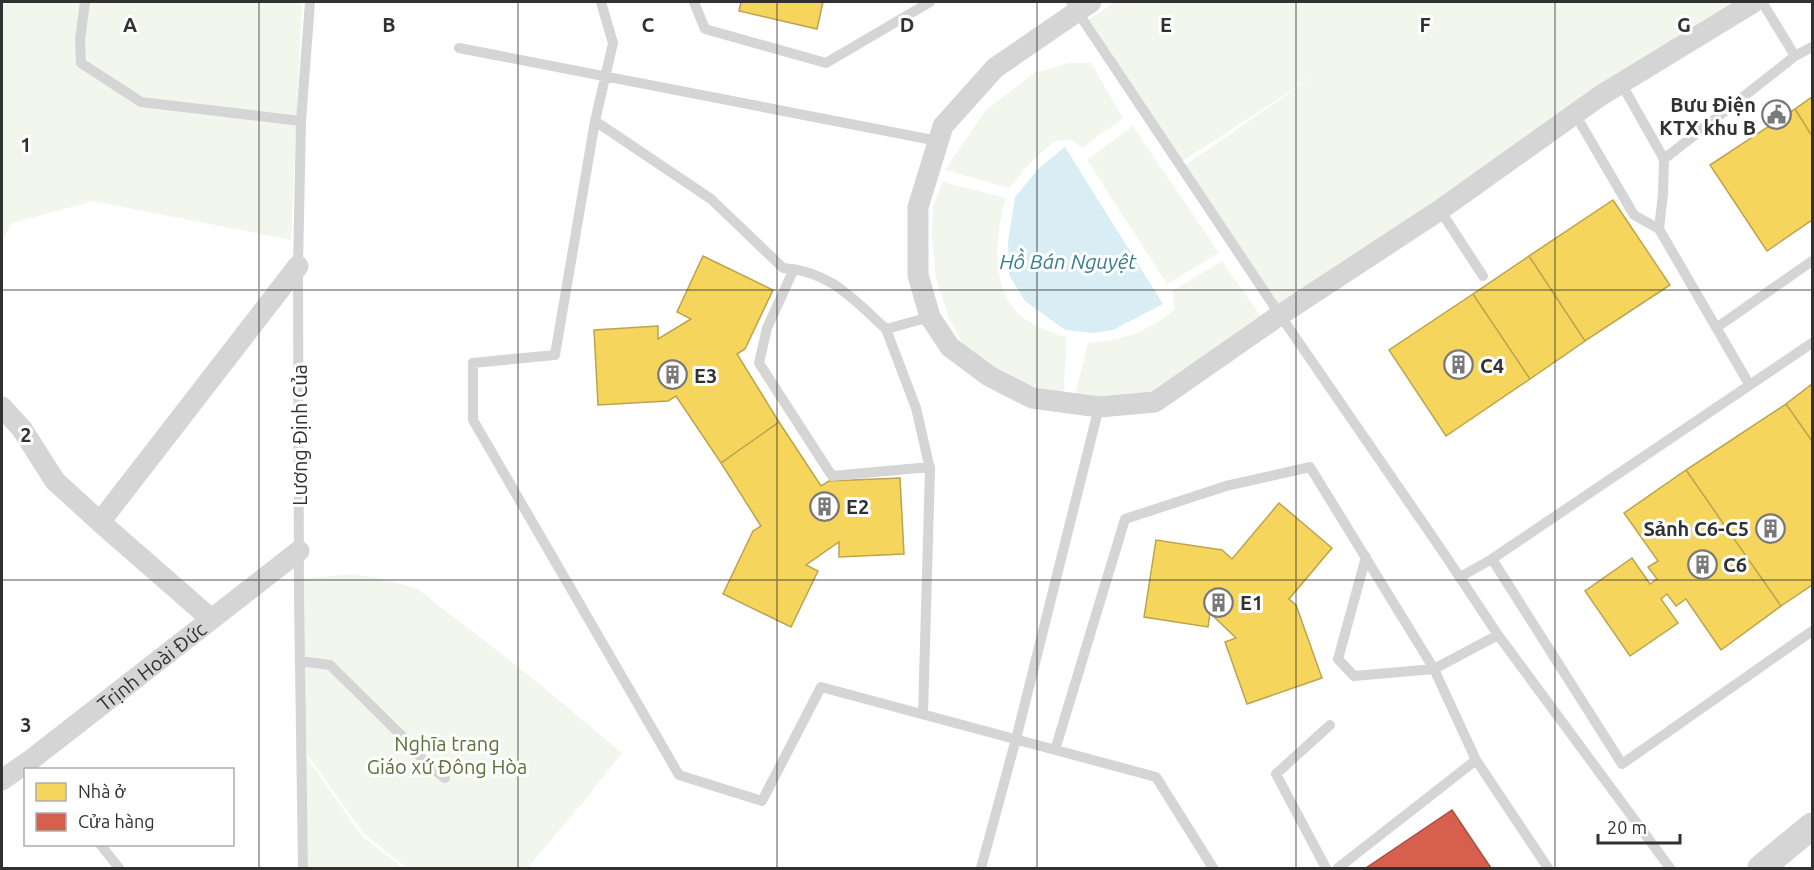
<svg xmlns="http://www.w3.org/2000/svg" width="1814" height="870" font-family="Ubuntu,sans-serif">
	<style>
		.green { fill: #f3f6ed }
		.water { fill: #d9eef4 }
		.homes { fill: #f6d55c; stroke: #bba44f; stroke-width: 1.5 }
		.shops { fill: #d6604d; stroke: #a45245; stroke-width: 1.5 }
		.lines { fill: none; stroke-linecap: round; stroke-linejoin: round }
		.service { stroke: #d5d5d5; stroke-width: 10 }
		.minor { stroke: #d5d5d5; stroke-width: 21 }
		.tertiary { stroke: #d5d5d5; stroke-width: 27 }
		.grid { fill: none; stroke: #313131; stroke-width: 1.5; stroke-opacity: 0.55 }
		.labels { text-anchor: middle; dominant-baseline: central; stroke-width: 6; stroke-linejoin: round; paint-order: stroke }
		.poi-label { font-size: 20px; font-weight: bold; fill: #313131; stroke: #fff; text-anchor: start }
		.street-label { font-size: 20px; fill: #313131; stroke: #fff }
		.park-label { font-size: 20px; fill: #5d703a; stroke: #fff }
		.water-label { font-size: 21px; font-style: italic; fill: #367e92; stroke: #fff }
		.grid-label { font-size: 20px; text-anchor: middle; font-weight: bold; fill: #313131; stroke: #fff; stroke-width: 6; stroke-linejoin: round; paint-order: stroke }
	</style>
	<rect width="100%" height="100%" fill="#fff"/>
	<path class="green" d="M2 2H302L291 240 93 201 12 223 2 242Z
		M1115 2H1753L1280 313 1184 166 1318 73 1181 162 1085 22Z
		M1069 63H1091L1123 118 1082 148 1072 140 1054 141 1032 161 1009 188 945 170 985 111 1034 73Z
		M1133 126 1219 253 1167 284 1087 160Z
		M942 182 1006 198C996 231 990 279 1014 309 1026 324 1049 332 1067 337L1063 401 972 359 950 321 936 279 932 237 933 207Z
		M1222 261 1262 318 1143 399 1075 395 1088 343C1125 340 1147 332 1175 309L1172 291Z
		M353 574 377 578 416 588 525 672 622 753 585 800 527 868H407L364 834 299 743V579Z
		M305 755 362 836 403 868H308Z"/>
	<path class="water" d="M1065 147 1163 304 1113 330 1094 333 1065 330 1025 301 1009 275 1008 241 1015 197 1039 168Z"/>
	<path class="homes" d="M741 2H823L817 29 739 11Z
		M1812 97V136L1795 109Z
		M1795 109 1812 136V220L1767 251 1710 165Z
		M1613 200 1670 285 1585 341 1529 256Z
		M703 256 773 290 745 349 737 354 779 422 721 463 676 396 668 401 598 405 594 330 658 326V339L691 319 677 312Z
		M1529 256 1585 341 1530 379 1473 294Z
		M1473 294 1530 379 1446 436 1389 350Z
		M1812 384V441L1786 404Z
		M1786 404 1812 441V585L1781 606 1686 470Z
		M779 422 821 486 829 481 900 478 904 554 839 557V542L806 565 818 571 791 627 723 594 753 531 761 526 721 463Z
		M1686 470 1781 606 1721 650 1686 599 1676 606 1667 594 1661 599 1678 623 1630 656 1585 591 1632 558 1650 584 1657 579 1648 567 1658 561 1624 513Z
		M1279 503 1332 548 1289 599 1296 605 1322 678 1247 704 1225 642 1236 638 1210 613 1208 627 1144 617 1156 540 1222 550 1232 559Z"/>
	<path class="shops" d="M1452 810 1491 868H1366Z"/>
	<g class="lines">
		<path class="service" d="M85 2 80 40 81 63 141 102 301 121
			M601 2 613 43 595 121 555 355 473 363V420L679 775 762 801 821 687 1156 777 1213 868
			M694 2 705 29 826 63 930 2
			M1071 2 1280 315 1443 552 1498 635 1670 868
			M1762 2 1795 56
			M459 48 938 141
			M1621 83 1664 159 1663 194 1659 229
			M1575 114 1634 215 1659 229 1749 384
			M595 121 711 199 783 268C830 271 853 299 886 329L930 317
			M1664 159 1795 56 1812 47
			M1440 210 1483 276
			M794 269 767 328 759 363 832 476 930 467
			M1716 328 1812 261
			M886 329 916 408 930 469 923 714
			M1492 559 1622 764 1812 631
			M1460 577 1492 559 1812 343
			M1498 635 1434 669 1476 760 1548 868
			M300 661 330 665 402 736 427 764 445 778
			M1055 750 1125 519 1226 486 1310 467 1434 669 1354 676 1338 659 1366 557
			M100 844 119 868
			M303 868 299 596 298 266 301 121 310 2
			M981 868 1016 739 1099 407
			M1326 868 1276 774 1330 725
			M1338 868 1476 760"/>
		<g class="minor">
			<path d="M1091 2 995 68 943 126 918 207V275L930 317 950 347 989 376 1032 398 1099 407 1155 402 1280 315 1440 210 1600 96 1754 2"/>
			<path d="M2 407 22 429 55 481 100 522 298 266"/>
			<path d="M100 522 211 619"/>
			<path id="s1" d="M2 780 32 759 299 551"/>
		</g>
		<path class="tertiary" d="M1761 868 1812 826"/>
	</g>
	<path class="grid" d="M259 2V868M518 2V868M777 2V868M1037 2V868M1296 2V868M1555 2V868M2 290H1812M2 580H1812"/>
	<defs>
		<symbol id="civic-ring" viewBox="-11 -11 22 22"><circle r="9.5" fill="#fff" stroke="#797979" stroke-width="1.5"/><path d="M-.6-6.5H3V-4.5H.6V-3L4-1V1h2V6H-6V1h2V-1L-.6-3ZM-1.2 2.5V6h2.4V2.5Z" fill="#797979"/></symbol>
		<symbol id="building-ring" viewBox="-11 -11 22 22"><circle r="9.5" fill="#fff" stroke="#797979" stroke-width="1.5"/><path d="M-4-6H4V6H1V3H-1V6H-4ZM-2.5-4.3h1.7v1.8h-1.7ZM.8-4.3h1.7v1.8H.8ZM-2.5-1h1.7V.8h-1.7ZM.8-1h1.7V.8H.8Z" fill="#797979"/></symbol>
	</defs>
	<g fill-rule="evenodd">
		<use href="#civic-ring" x="1760" y="98" width="33" height="33"/>
		<use href="#building-ring" x="1442" y="348" width="33" height="33"/>
		<use href="#building-ring" x="656" y="358" width="33" height="33"/>
		<use href="#building-ring" x="808" y="490" width="33" height="33"/>
		<use href="#building-ring" x="1754" y="512" width="33" height="33"/>
		<use href="#building-ring" x="1686" y="548" width="33" height="33"/>
		<use href="#building-ring" x="1202" y="586" width="33" height="33"/>
	</g>
	<g class="labels">
		<g class="poi-label">
			<text x="1756" y="104" text-anchor="end">Bưu Điện<tspan x="1756" dy="23">KTX khu B</tspan></text>
			<text x="1480" y="365">C4</text>
			<text x="694" y="375">E3</text>
			<text x="846" y="506">E2</text>
			<text x="1749" y="528" text-anchor="end">Sảnh C6-C5</text>
			<text x="1723" y="564">C6</text>
			<text x="1240" y="602">E1</text>
		</g>
		<g class="street-label">
			<text transform="translate(299 435) rotate(-90)">Lương Định Của</text>
			<text stroke="none"><textPath href="#s1" startOffset="188">Trịnh Hoài Đức</textPath></text>
		</g>
		<g class="park-label">
			<text x="447" y="743">Nghĩa trang<tspan x="447" dy="23">Giáo xứ Đông Hòa</tspan></text>
		</g>
		<g class="water-label">
			<text x="1068" y="261">Hồ Bán Nguyệt</text>
		</g>
	</g>
	<g class="grid-label">
		<text x="130" y="32">A</text>
		<text x="389" y="32">B</text>
		<text x="648" y="32">C</text>
		<text x="907" y="32">D</text>
		<text x="1166" y="32">E</text>
		<text x="1425" y="32">F</text>
		<text x="1684" y="32">G</text>
		<text x="26" y="152">1</text>
		<text x="26" y="442">2</text>
		<text x="26" y="732">3</text>
	</g>
	<rect width="1814" height="870" fill="none" stroke="#313131" stroke-width="6"/>
	<rect x="24" y="768" width="210" height="78" fill="#ffffff" stroke="#adadad" stroke-width="1.5"/>
	<rect x="36" y="783" width="30" height="18" fill="#f6d55c" stroke="#adadad" stroke-width="1.5"/>
	<text x="78" y="798" font-size="18" fill="#313131">Nhà ở</text>
	<rect x="36" y="813" width="30" height="18" fill="#d6604d" stroke="#adadad" stroke-width="1.5"/>
	<text x="78" y="828" font-size="18" fill="#313131">Cửa hàng</text>
	<path d="M1598 834v9h82v-9" fill="none" stroke="#313131" stroke-width="3"/>
	<text x="1607" y="834" font-size="18" fill="#313131" stroke="#ffffff" stroke-width="4.5" paint-order="stroke">20 m</text>
</svg>
